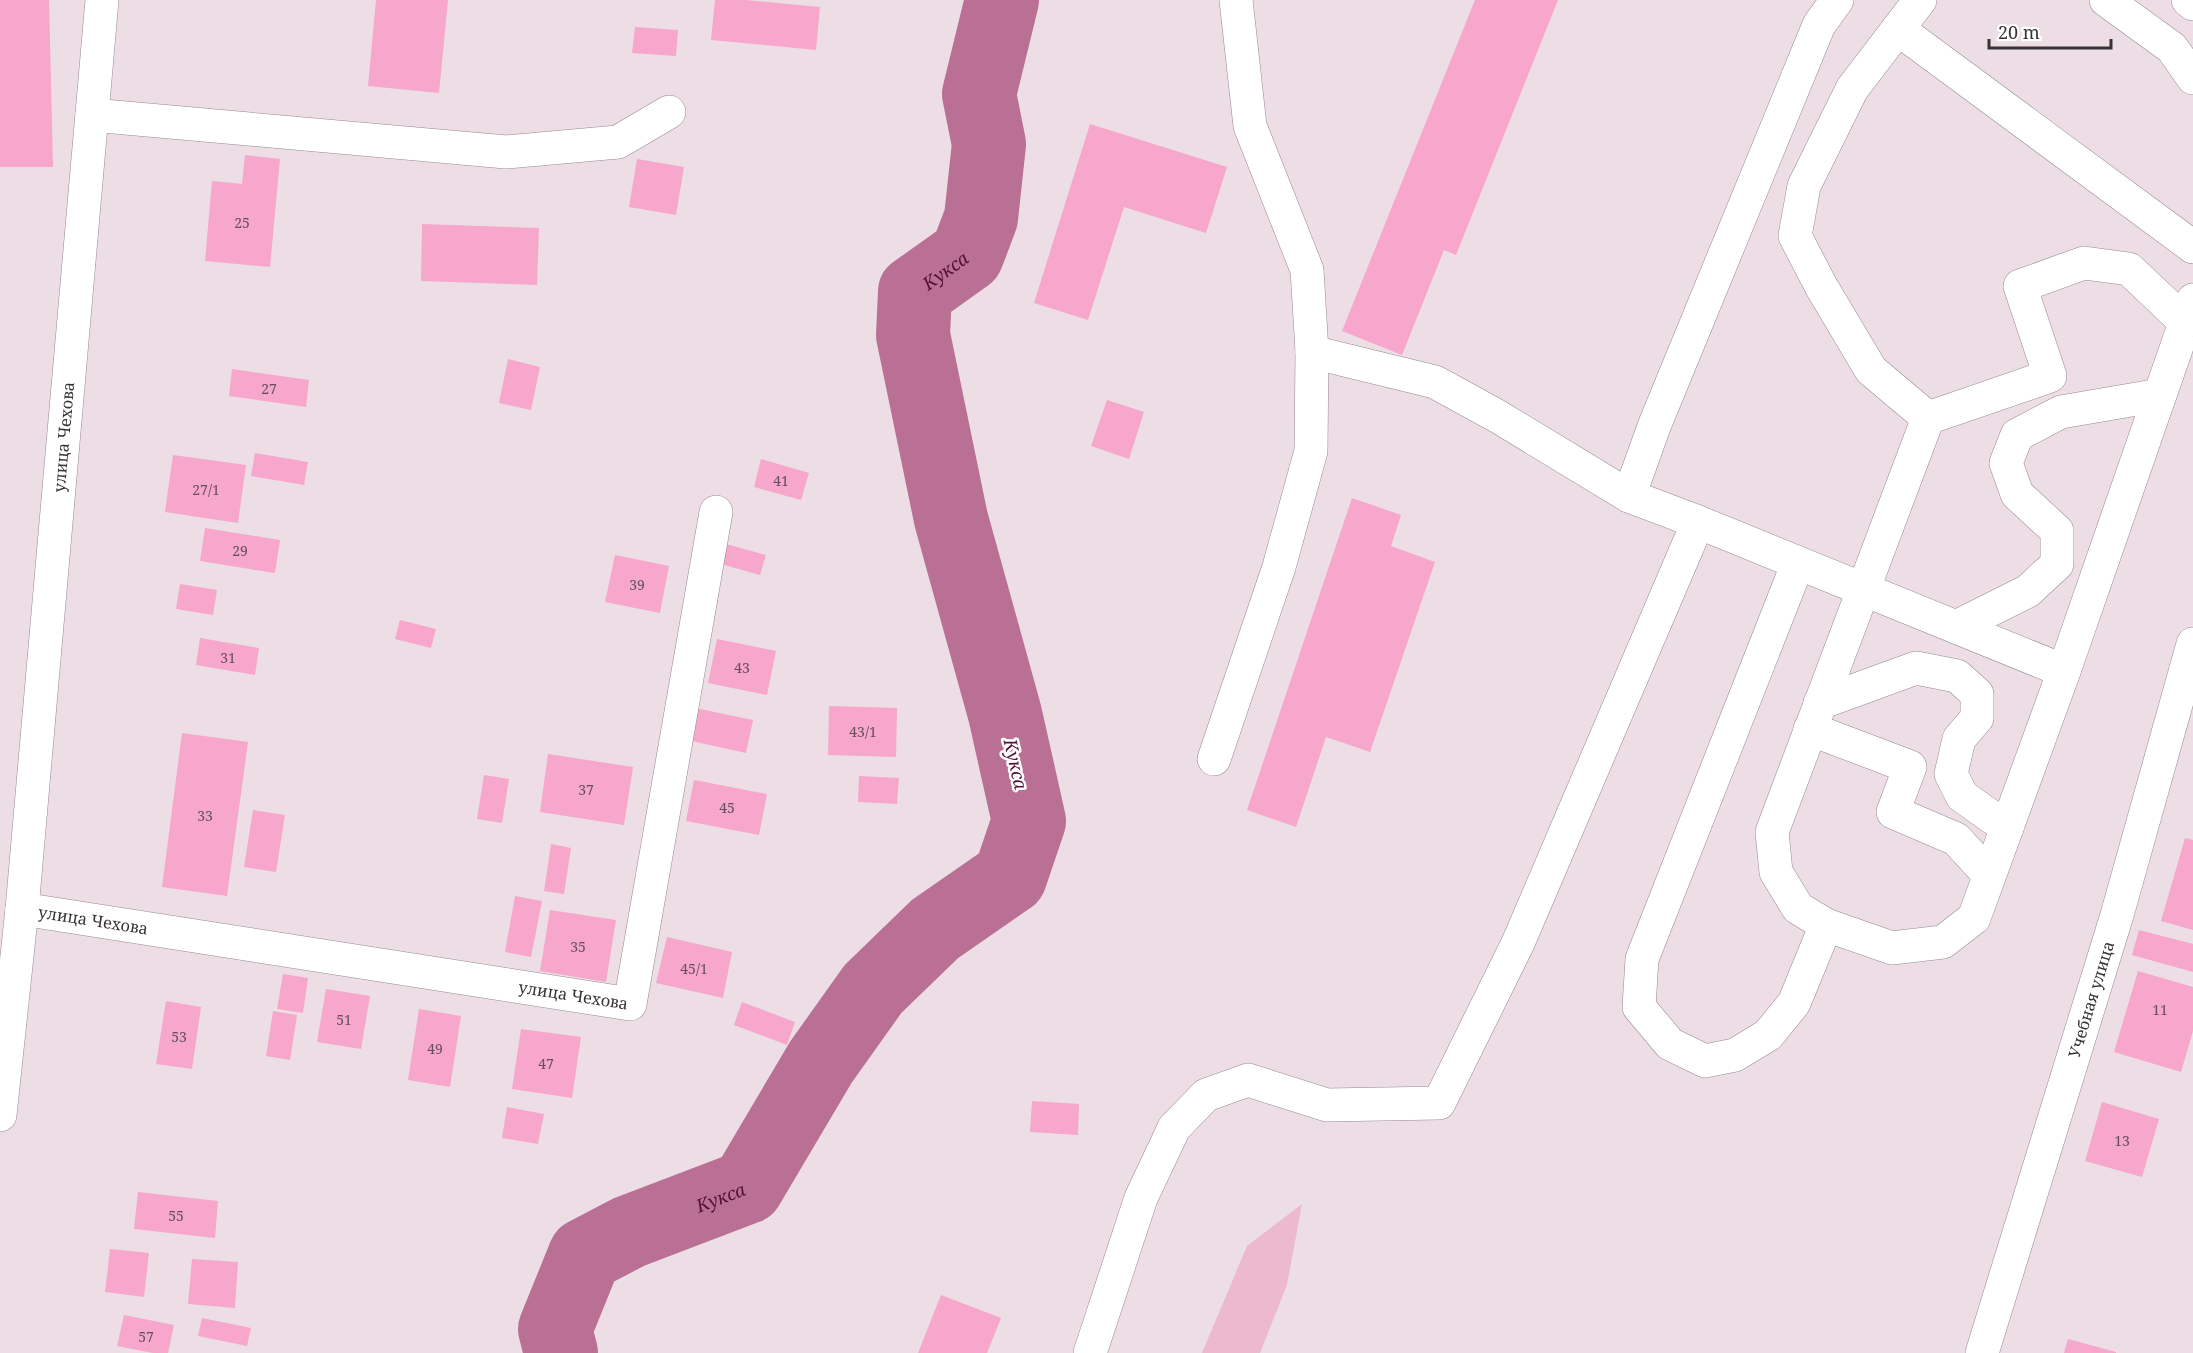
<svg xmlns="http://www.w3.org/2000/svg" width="2193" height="1353" font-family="'Noto Serif',serif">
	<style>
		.green { fill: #ecb9cf }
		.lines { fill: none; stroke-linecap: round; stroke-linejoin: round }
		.river { stroke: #ba7094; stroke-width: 74 }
		.building { fill: #f6a7cb }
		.minor-casing { stroke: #978a8f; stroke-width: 34 }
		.minor { stroke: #fff; stroke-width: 33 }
		.labels { text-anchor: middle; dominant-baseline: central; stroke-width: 5; stroke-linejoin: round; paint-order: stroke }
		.number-label { font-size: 14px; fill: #674f5a }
		.street-label { font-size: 16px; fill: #373234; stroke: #fff }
		.water-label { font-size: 18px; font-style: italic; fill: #541037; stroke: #fff }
	</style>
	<rect width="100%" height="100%" fill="#ecdee4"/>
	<path class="green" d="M1302 1204 1287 1285 1260 1353H1202L1247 1246Z"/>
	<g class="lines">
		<path class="river" id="s1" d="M561 1353 555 1329 585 1255 629 1232 747 1187 821 1062 873 989 935 929 1010 877 1029 821 1005 714 951 519 913 335 915 292 967 255 981 218 989 144 979 94 1002 0"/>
	</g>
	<path class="building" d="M0 0H49L53 167H0Z
		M376 0H448L439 93 368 86Z
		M715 0H745L820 7 816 50 711 40Z
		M1475 0H1558L1456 255 1444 250 1402 355 1342 331Z
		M635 27 678 30 676 56 632 53Z
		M1090 124 1227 167 1206 233 1124 207 1088 320 1034 303Z
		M245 155 280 159 270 267 205 261 212 181 242 184Z
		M637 159 684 167 676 215 629 207Z
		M422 224 539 228 537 285 421 281Z
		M508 359 540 367 531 410 499 403Z
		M232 369 309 380 306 407 229 396Z
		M1107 400 1144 412 1129 459 1091 446Z
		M255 453 308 462 304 485 251 476Z
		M173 455 246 465 238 523 165 512Z
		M761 459 809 473 801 500 754 487Z
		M1352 498 1401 515 1391 546 1435 562 1370 752 1326 737 1296 827 1247 810Z
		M205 528 280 540 275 573 200 561Z
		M726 544 766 555 760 575 721 564Z
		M615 555 669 566 660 613 605 602Z
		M180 584 217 590 213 615 176 609Z
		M400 620 436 629 431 648 395 639Z
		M200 638 259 648 255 675 196 665Z
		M717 639 776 651 767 695 708 683Z
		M829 706 897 708 896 757 828 755Z
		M695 708 753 720 746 753 687 740Z
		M182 733 248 742 227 896 162 887Z
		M548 754 633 767 624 825 540 812Z
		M484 775 509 779 502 823 477 819Z
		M859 776 899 778 897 804 858 802Z
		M694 780 767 794 759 835 686 821Z
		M253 810 285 815 276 872 244 867Z
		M2185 838 2193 840V930L2161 921Z
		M551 844 571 848 564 894 544 891Z
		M515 896 542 901 531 957 505 952Z
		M550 910 616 920 606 982 540 971Z
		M2139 930 2193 944V972L2132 955Z
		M667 937 732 952 723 998 656 983Z
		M2138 971 2193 987V1031L2181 1072 2114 1052Z
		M283 974 308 978 303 1013 277 1009Z
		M326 989 370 996 361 1049 317 1042Z
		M166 1001 201 1007 192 1069 156 1064Z
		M742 1002 795 1022 787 1045 734 1025Z
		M419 1009 461 1016 450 1087 408 1080Z
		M273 1011 297 1015 290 1060 266 1056Z
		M521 1029 581 1037 572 1098 512 1089Z
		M1032 1101 1079 1104 1078 1135 1030 1132Z
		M2102 1102 2159 1119 2142 1177 2085 1161Z
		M507 1107 544 1114 538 1144 502 1138Z
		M138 1192 218 1201 215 1238 134 1229Z
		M110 1249 149 1253 144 1297 105 1292Z
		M192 1259 238 1262 235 1308 188 1304Z
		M941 1295 1001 1318 987 1353H918Z
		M124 1315 174 1325 168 1353H153L117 1346Z
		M202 1318 251 1328 247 1346 198 1336Z
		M2068 1339 2116 1352V1353H2064Z"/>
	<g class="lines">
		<defs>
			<g id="minor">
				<path d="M1920 0 1852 89 1804 186 1795 236 1821 286 1871 370 1928 418"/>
				<path d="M2106 0 2172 48 2193 78"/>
				<path d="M2188 0 2193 4"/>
				<path d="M1898 29 2193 247"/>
				<path d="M92 115 506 152 618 142 669 112"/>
				<path d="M2185 322 2129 269 2084 263 2020 286 2050 376 1928 418 1772 832 1776 872 1798 908 1826 925 1892 948 1943 942 1974 918 2064 671 2193 300"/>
				<path d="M1312 352 1435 382 1497 416 1629 496"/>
				<path d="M1698 522 2064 671"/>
				<path d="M1798 563 1642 959 1639 1007 1670 1044 1705 1061 1735 1055 1768 1035 1794 1003 1826 925"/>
				<path d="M1956 627 2028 591 2057 564V531L2017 494 2006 463 2017 435 2061 412 2160 395"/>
				<path d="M1820 703 1916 668 1957 676 1977 694V718L1959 739 1951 774 1962 796 2007 828"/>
				<path d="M1810 729 1910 767 1893 812 1956 839 1989 875"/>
				<path d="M1214 759 1279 567 1311 451 1312 352 1307 270 1250 126 1236 0"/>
				<path id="s2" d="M22 909 630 1004 716 512"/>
				<path id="s3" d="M0 1115 22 909 102 0"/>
				<path d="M1090 1353 1141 1198 1174 1128 1206 1095 1248 1080 1327 1105 1439 1103 1518 943 1698 522 1629 496 1655 424 1819 25 1837 0"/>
				<path id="s4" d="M1982 1353 2117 915 2193 644"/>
			</g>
		</defs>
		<use href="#minor" class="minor-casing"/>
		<use href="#minor" class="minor"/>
	</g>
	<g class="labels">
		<g class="number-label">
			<text x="242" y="222">25</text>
			<text x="269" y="388">27</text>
			<text x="781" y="480">41</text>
			<text x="206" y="489">27/1</text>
			<text x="240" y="550">29</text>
			<text x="637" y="584">39</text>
			<text x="228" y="657">31</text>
			<text x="742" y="667">43</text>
			<text x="863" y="731">43/1</text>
			<text x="586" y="789">37</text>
			<text x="727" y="807">45</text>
			<text x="205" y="815">33</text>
			<text x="578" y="946">35</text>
			<text x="694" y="968">45/1</text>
			<text x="2160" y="1009">11</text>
			<text x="344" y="1019">51</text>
			<text x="179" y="1036">53</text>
			<text x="435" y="1048">49</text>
			<text x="546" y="1063">47</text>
			<text x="2122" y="1140">13</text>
			<text x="176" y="1215">55</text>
			<text x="146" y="1336">57</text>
		</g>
		<g class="street-label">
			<text stroke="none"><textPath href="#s3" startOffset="681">улица Чехова</textPath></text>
			<text stroke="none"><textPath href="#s2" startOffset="72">улица Чехова</textPath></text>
			<text stroke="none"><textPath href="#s2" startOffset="558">улица Чехова</textPath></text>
			<text stroke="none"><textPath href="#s4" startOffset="370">Учебная улица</textPath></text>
		</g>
		<g class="water-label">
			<text stroke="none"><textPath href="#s1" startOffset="1332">Кукса</textPath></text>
			<text transform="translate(1016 764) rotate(77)">Кукса</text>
			<text stroke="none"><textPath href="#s1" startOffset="252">Кукса</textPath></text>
		</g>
	</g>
	<path d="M1989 39v9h122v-9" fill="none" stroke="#373234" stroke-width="3"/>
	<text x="1998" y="39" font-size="18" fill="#373234" stroke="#ffffff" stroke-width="4.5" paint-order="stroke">20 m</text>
</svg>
